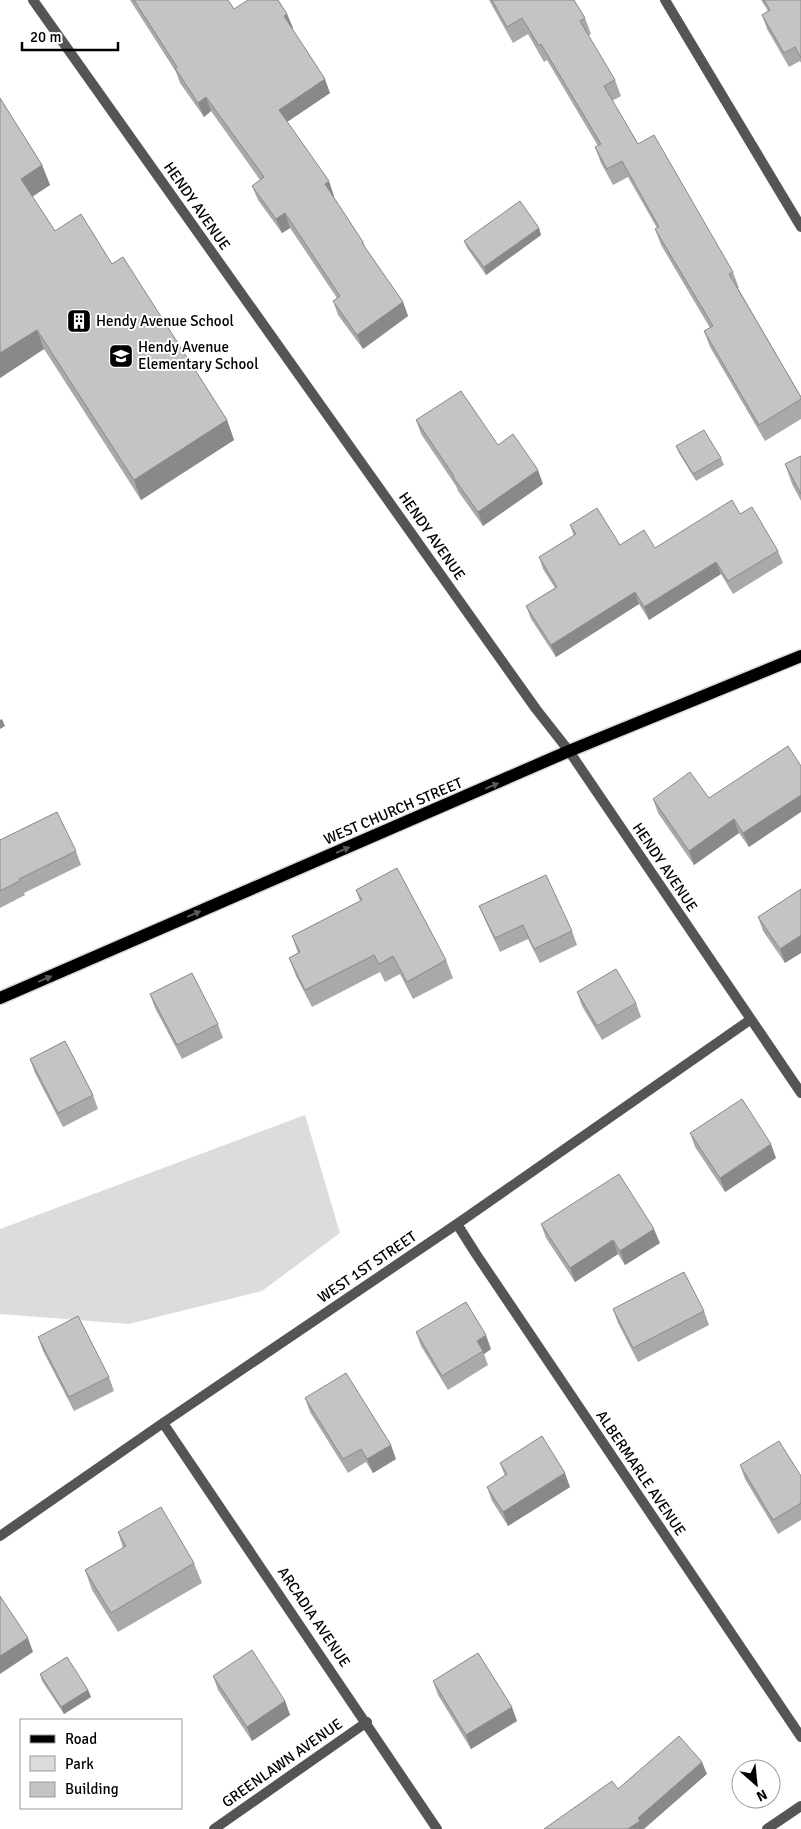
<svg xmlns="http://www.w3.org/2000/svg" width="801" height="1829" font-family="Signika,sans-serif">
	<style>
		.green { fill: #dcdcdc }
		.lines { fill: none; stroke-linecap: round; stroke-linejoin: round }
		.primary-casing { stroke: #dbdbdb; stroke-width: 15 }
		.minor { stroke: #555; stroke-width: 10 }
		.primary { stroke: #000; stroke-width: 12 }
		.wall { fill: #a9a9a9 }
		.shaded-wall { fill: #898989 }
		.building { fill: #c4c4c4; stroke: #898989 }
		.oneway { fill: #595959 }
		.labels { text-anchor: middle; dominant-baseline: central; stroke-width: 4; stroke-linejoin: round; paint-order: stroke }
		.street-label { font-size: 15px; fill: #000; stroke: #fff }
		.poi-label { font-size: 15px; fill: #000; stroke: #fff; text-anchor: start }
	</style>
	<rect width="100%" height="100%" fill="#fff"/>
	<path class="green" d="M305 1115 340 1233 262 1291 129 1324 0 1314V1229Z"/>
	<g class="lines">
		<defs>
			<path id="primary" d="M0 998 569 751 801 656"/>
		</defs>
		<use href="#primary" class="primary-casing"/>
		<path class="minor" d="M33 0 536 709 569 751 801 1093
			M665 0 801 227
			M457 1224 476 1254 801 1737
			M163 1423 437 1829
			M0 1536 163 1423 457 1224 750 1020
			M214 1829 367 1722
			M767 1829 801 1806"/>
		<use href="#primary" class="primary"/>
	</g>
	<path class="wall" d="M130 0H228L234 9 287 14 293 28 292 29 330 93 287 122 334 196H333L363 242 366 249 403 302 408 316 363 349 338 315 333 301 337 298 290 228 282 233 258 200 252 186 260 180 211 111 204 117 180 83 176 72Z
		M489 0H574L585 18 591 34 588 36 615 80 621 96 612 101 638 144 733 272 739 288H738L801 397V419L765 441 710 347 704 331 710 328 661 245 655 229 657 228 628 177 613 185 601 163 595 147 598 146 547 60 544 62 528 34 513 43Z
		M761 0H801V63L800 61 789 67 767 29 762 15 768 11Z
		M0 98 42 165 50 185 32 196 55 231 112 264 227 420 234 440 141 500 44 349 0 378Z
		M539 228 541 235 486 275 467 248 464 241Z
		M416 420 498 445 543 484 483 526 458 491 456 486 421 434Z
		M676 446 721 458 724 465 696 481 679 453Z
		M801 456V501L792 484 785 464Z
		M740 514 778 551 783 563 733 594 721 574 649 620 639 604 556 657 531 619 526 606 555 588 543 569 539 557 574 536 570 525 620 545 655 548Z
		M801 766 749 847 739 833 694 865 658 813 653 799 709 798Z
		M0 840 76 851 81 865 24 893 25 895 0 908Z
		M801 889 785 963 763 931 758 917Z
		M356 890 446 960 453 978 413 999 400 974 385 982 380 972 312 1007 296 976 289 958 298 953 292 936 360 901Z
		M479 906 572 931 577 945 540 963 528 939 500 952 485 920Z
		M577 992 636 1003 641 1017 602 1040 582 1006Z
		M150 994 218 1024 223 1038 182 1059 155 1008Z
		M30 1059 93 1095 98 1109 63 1127 35 1073Z
		M690 1133 776 1158 725 1192 695 1147Z
		M541 1224 660 1243 625 1265 618 1254 575 1282 546 1238Z
		M613 1309 704 1311 709 1325 638 1362 618 1323Z
		M416 1332 491 1349 484 1354 488 1365 448 1390 421 1346Z
		M38 1337 109 1377 114 1391 74 1411 43 1351Z
		M305 1398 396 1459 373 1473 366 1462 348 1473 310 1412Z
		M500 1463 570 1487 508 1526 492 1501 487 1487 505 1476Z
		M740 1465 801 1476V1520L778 1534 745 1479Z
		M118 1532 194 1563 202 1583 118 1632 92 1590 85 1570 123 1548Z
		M40 1674 88 1690 91 1697 64 1714 42 1681Z
		M213 1676 285 1701 290 1715 252 1741 218 1690Z
		M433 1681 517 1721 471 1749 438 1695Z"/>
	<path class="shaded-wall" d="M287 14 293 28 289 31 284 16Z
		M325 79 330 93 284 124 279 110Z
		M206 97 211 111 204 117 198 103Z
		M42 165 50 185 29 199 21 179Z
		M329 181 334 196 331 198 325 184Z
		M285 213 290 228 282 233 276 219Z
		M539 228 541 235 486 275 484 267Z
		M403 302 408 316 363 349 357 335Z
		M37 330 44 349 0 378V353Z
		M227 420 234 440 141 500 134 480Z
		M538 470 543 484 483 526 478 512Z
		M716 562 721 574 649 620 644 607Z
		M635 592 639 604 556 657 551 645Z
		M2 719 5 726 0 729V720Z
		M801 795V812L749 847 743 833Z
		M734 819 739 833 694 865 689 851Z
		M801 935V953L785 963 780 949Z
		M771 1144 776 1158 725 1192 720 1178Z
		M654 1229 660 1243 625 1265 620 1251Z
		M613 1240 618 1254 575 1282 570 1268Z
		M486 1335 491 1349 484 1354 477 1341Z
		M391 1445 396 1459 373 1473 367 1459Z
		M565 1473 570 1487 508 1526 503 1512Z
		M28 1638 33 1652 0 1674V1656Z
		M88 1690 91 1697 64 1714 61 1707Z
		M285 1701 290 1715 252 1741 247 1727Z
		M512 1707 517 1721 471 1749 466 1735Z
		M702 1762 707 1774 644 1829H628L638 1818Z"/>
	<path class="building" d="M134 0H228L234 9 248 0H278L287 14 284 16 325 79 279 110 329 181 325 184 363 242 362 243 403 302 357 335 333 301 340 296 285 213 276 219 252 186 264 177 206 97 198 103 175 68 177 67Z
		M492 0H574L585 18 580 21 615 80 604 86 638 144 654 135 733 272 729 274 801 397V399L759 425 704 331 713 326 655 229 659 227 622 161 607 169 595 147 601 144 541 44 539 46 522 18 507 27Z
		M764 0H801V58L795 47 784 53 762 15 770 10Z
		M0 98 42 165 21 179 55 231 81 214 112 264 123 257 227 420 134 480 37 330 0 353Z
		M520 201 539 228 484 267 464 241Z
		M461 391 498 445 513 434 538 470 478 512 453 477 454 476 416 420Z
		M704 430 721 458 693 474 676 446Z
		M801 456V494L785 464Z
		M732 500 740 514 752 507 778 551 728 581 716 562 644 607 635 592 551 645 526 606 557 587 539 557 576 534 570 525 597 508 620 545 644 530 655 548Z
		M788 746 801 766V795L743 833 734 819 689 851 653 799 690 772 709 798Z
		M57 812 76 851 19 879 20 881 0 891V840Z
		M397 868 446 960 407 982 393 956 379 964 374 955 305 990 289 958 300 952 292 936 362 900 356 890Z
		M546 875 572 931 534 949 523 925 495 938 479 906Z
		M801 889V935L780 949 758 917Z
		M616 969 636 1003 597 1026 577 992Z
		M192 973 218 1024 177 1045 150 994Z
		M65 1041 93 1095 58 1113 30 1059Z
		M742 1099 771 1144 720 1178 690 1133Z
		M619 1174 654 1229 620 1251 613 1240 570 1268 541 1224Z
		M684 1272 704 1311 633 1348 613 1309Z
		M466 1302 486 1335 477 1341 483 1351 442 1376 416 1332Z
		M78 1316 109 1377 69 1397 38 1337Z
		M346 1373 391 1445 367 1459 361 1449 343 1459 305 1398Z
		M542 1436 565 1473 503 1512 487 1487 507 1474 500 1463Z
		M779 1441 801 1476V1503L773 1520 740 1465Z
		M161 1507 194 1563 111 1613 85 1570 126 1546 118 1532Z
		M0 1596 28 1638 0 1656Z
		M252 1650 285 1701 247 1727 213 1676Z
		M478 1653 512 1707 466 1735 433 1681Z
		M67 1657 88 1690 61 1707 40 1674Z
		M679 1736 702 1762 638 1818 640 1821 628 1829H544L612 1781 618 1789Z"/>
	<defs><path id="oneway-solid" d="M-6-.8H1V-3.2L6.5 0L1 3.2V.8H-6Z" transform="scale(1.25)"/></defs>
	<g class="oneway">
		<use href="#oneway-solid" transform="translate(492 786) rotate(-23)"/>
		<use href="#oneway-solid" transform="translate(343 850) rotate(-23)"/>
		<use href="#oneway-solid" transform="translate(194 914) rotate(-23)"/>
		<use href="#oneway-solid" transform="translate(45 979) rotate(-23)"/>
	</g>
	<defs>
		<symbol id="building-square" viewBox="-11 -11 22 22"><rect x="-9" y="-9" width="18" height="18" rx="4" fill="#000" stroke="#fff"/><path d="M-4-6H4V6H1V3H-1V6H-4ZM-2.5-4.3h1.7v1.8h-1.7ZM.8-4.3h1.7v1.8H.8ZM-2.5-1h1.7V.8h-1.7ZM.8-1h1.7V.8H.8Z" fill="#fff"/></symbol>
		<symbol id="school-square" viewBox="-11 -11 22 22"><rect x="-9" y="-9" width="18" height="18" rx="4" fill="#000" stroke="#fff"/><path d="M0-5L7-2L0 1L-7-2ZM-4 1L0 2.5L4 1V4Q0 6-4 4Z" fill="#fff"/></symbol>
	</defs>
	<g fill-rule="evenodd">
		<use href="#building-square" x="65" y="307" width="28" height="28"/>
		<use href="#school-square" x="107" y="342" width="28" height="28"/>
	</g>
	<g class="labels">
		<g class="street-label">
			<text transform="translate(197 206) rotate(55)">HENDY AVENUE</text>
			<text transform="translate(432 536) rotate(55)">HENDY AVENUE</text>
			<text transform="translate(393 811) rotate(-23)">WEST CHURCH STREET</text>
			<text transform="translate(665 867) rotate(56)">HENDY AVENUE</text>
			<text transform="translate(367 1267) rotate(-34)">WEST 1ST STREET</text>
			<text transform="translate(641 1473) rotate(56)">ALBERMARLE AVENUE</text>
			<text transform="translate(314 1617) rotate(56)">ARCADIA AVENUE</text>
			<text transform="translate(282 1763) rotate(-35)">GREENLAWN AVENUE</text>
		</g>
		<g class="poi-label">
			<text x="96" y="321">Hendy Avenue School</text>
			<text x="138" y="347">Hendy Avenue<tspan x="138" dy="17">Elementary School</tspan></text>
		</g>
	</g>
	<rect x="20" y="1719" width="162" height="90" fill="#ffffff" stroke="#999999"/>
	<rect x="30" y="1735" width="25" height="8" fill="#000000" stroke="#999999"/>
	<text x="65" y="1744" font-size="15" fill="#000000">Road</text>
	<rect x="30" y="1756" width="25" height="15" fill="#dcdcdc" stroke="#999999"/>
	<text x="65" y="1769" font-size="15" fill="#000000">Park</text>
	<rect x="30" y="1782" width="25" height="15" fill="#c4c4c4" stroke="#999999"/>
	<text x="65" y="1794" font-size="15" fill="#000000">Building</text>
	<g transform="translate(756 1784) rotate(153)"><circle r="24" fill="#ffffff" stroke="#999999"/>
	<path d="M0-4L9 19L0 12L-9 19Z" fill="#000000"/>
	<text y="-8" font-size="14" font-weight="bold" text-anchor="middle" fill="#000000">N</text>
	</g>
	<path d="M22 42v8h96v-8" fill="none" stroke="#000000" stroke-width="2.5"/>
	<text x="30" y="42" font-size="15" fill="#000000" stroke="#ffffff" stroke-width="4" paint-order="stroke">20 m</text>
</svg>
